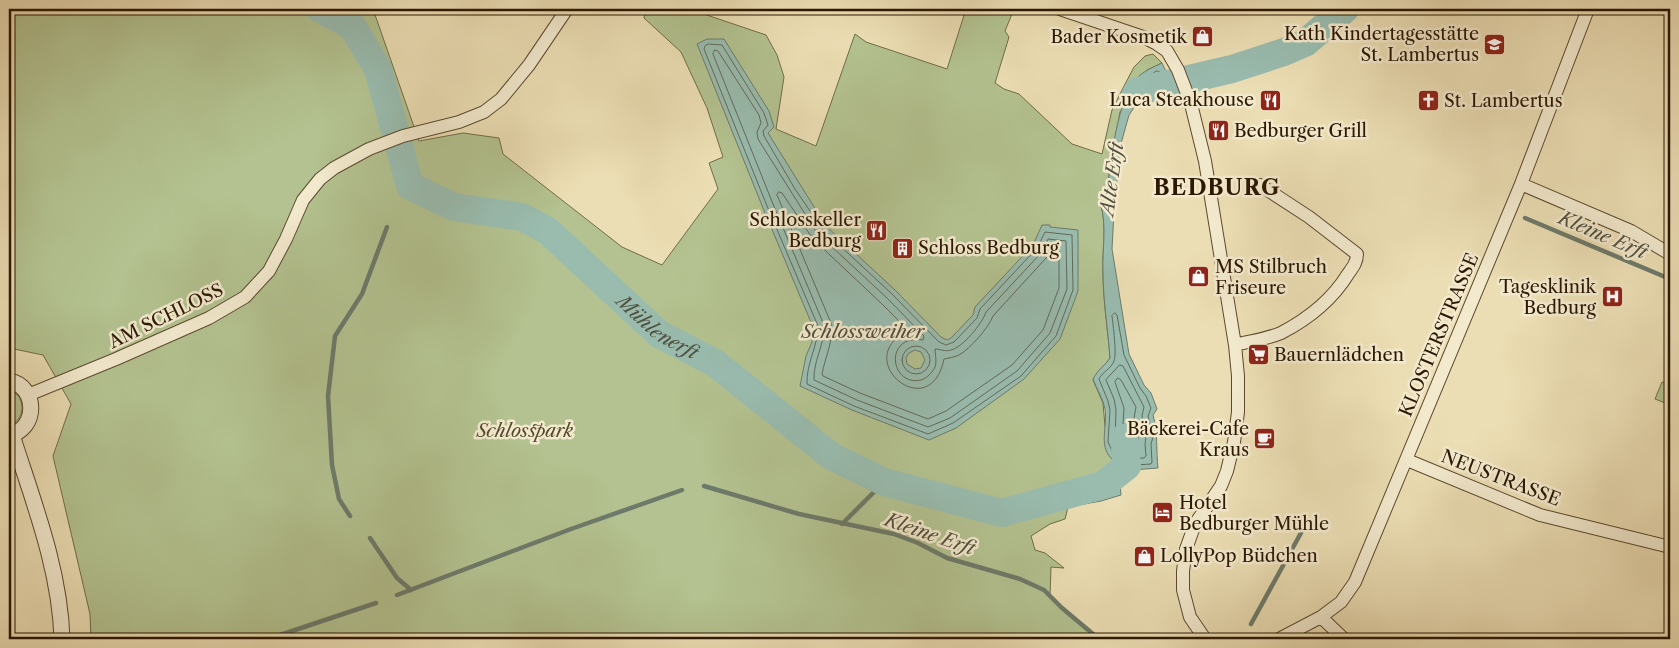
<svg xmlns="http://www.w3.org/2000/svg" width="1679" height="648" font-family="'Libre Caslon Text',serif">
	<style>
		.green { fill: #b3c290; stroke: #6f6c49 }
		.water { fill: #99bcaf; stroke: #6d7a6a; fill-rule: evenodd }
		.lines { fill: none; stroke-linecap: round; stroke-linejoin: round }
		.shore { stroke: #626a58; stroke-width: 1 }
		.stream { stroke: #6d7a6a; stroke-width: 4.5 }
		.river { stroke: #99bcaf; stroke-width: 28 }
		.minor-casing { stroke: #5b492e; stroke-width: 14 }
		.tertiary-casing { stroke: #5b492e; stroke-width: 17 }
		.minor { stroke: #f3eace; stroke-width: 12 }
		.tertiary { stroke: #f3eace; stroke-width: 15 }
		.labels { text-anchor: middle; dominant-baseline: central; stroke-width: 5; stroke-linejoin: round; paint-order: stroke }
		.poi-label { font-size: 18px; fill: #2b1702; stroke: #f3eace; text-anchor: start }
		.street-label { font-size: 18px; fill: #2b1702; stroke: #f3eace }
		.park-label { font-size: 18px; font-style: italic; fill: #544a2d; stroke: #f3eace }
		.water-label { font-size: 19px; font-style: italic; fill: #52513f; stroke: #f3eace }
		.district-label { font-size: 22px; font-weight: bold; letter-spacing: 1px; fill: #2b1702; stroke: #f3eace }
	</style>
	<rect width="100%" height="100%" fill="#ecdeb4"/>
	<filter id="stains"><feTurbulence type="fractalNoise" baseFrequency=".004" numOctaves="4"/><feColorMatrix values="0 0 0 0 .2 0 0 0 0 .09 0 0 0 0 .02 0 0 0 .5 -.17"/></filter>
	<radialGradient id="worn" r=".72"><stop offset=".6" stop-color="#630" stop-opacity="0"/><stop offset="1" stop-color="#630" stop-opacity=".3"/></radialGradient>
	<path class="green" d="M9 9H373L419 141 463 133 499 138 503 154 622 247 662 265 718 189 709 163 723 157 707 108 681 52 644 18 645 9H689L766 35 777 55 784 77 776 129 816 146 855 34 866 42 947 69 966 9H998L1012 14 1005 31 1009 37 995 83 1004 89 1019 94 1072 144 1102 154 1112 110 1124 86 1134 67 1145 56 1153 54 1162 63 1147 70 1120 112 1107 186 1104 200 1101 206C1107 227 1102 250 1103 272 1103 301 1108 330 1110 358 1104 367 1098 369 1093 380L1103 403 1105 426 1114 461 1113 468 1110 475 1104 481 1083 489 1067 497 1068 507 1065 519 1050 524 1031 536 1035 550 1045 553 1064 568 1051 567 1050 596 1076 621 1103 639H91L90 614 53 456 71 404 43 355 9 348Z
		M1662 382 1670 384V405L1655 399Z
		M9 389 19 396C25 409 22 420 9 426Z"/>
	<path class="water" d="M707 39H724L769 111 774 127 768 133 826 226 895 290 941 337 947 340 951 338 973 315 975 307 1033 245 1042 225H1050V227L1078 230V291L1060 339 1024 379 956 428 929 440 852 410 800 386 806 356 812 342 813 327 763 208 697 44ZM915 350 921 352 925 360 921 368 915 369 907 364 906 358 909 353Z
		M1162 63 1175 90 1149 94 1137 103 1129 115 1120 147 1114 212 1112 249 1129 354 1144 385 1151 393 1157 409 1153 415C1158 433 1156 450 1158 468L1119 471 1121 495 1101 501 1068 507 1067 497C1073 494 1079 490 1085 488 1101 482 1111 479 1114 461 1097 447 1108 428 1105 409 1103 399 1097 389 1093 379 1099 368 1104 367 1110 358 1108 330 1103 300 1103 272 1102 250 1107 227 1101 206 1108 195 1108 181 1110 168 1113 144 1120 98 1136 79 1142 72 1153 67 1162 63Z"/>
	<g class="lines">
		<path class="shore" d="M709 44 722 45 764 113 768 125 763 131 764 136 795 189 823 230 892 294 939 342 946 345 954 342 977 318 980 309 1037 248 1045 232 1072 235 1073 290 1056 336 1021 376 953 423 928 434 854 406 807 384C806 364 818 346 818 326L767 206 704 49 705 46Z
			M715 50 718 51 759 115 761 123 757 132 758 139 817 233 887 298 924 336 923 340C883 334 890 387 921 380 927 378 932 373 935 367 937 361 935 354 935 349 940 349 945 352 951 350 963 347 982 324 986 312L1042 252 1048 239 1066 241 1067 289 1050 333 1017 371 950 418 928 427 857 400 814 380C813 361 825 344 824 325L773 204 713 54Z
			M1157 71 1160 72 1165 82V85L1147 89 1137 97 1135 96 1134 94 1140 82Z
			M779 192 782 193 813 239 882 304 907 329V332C850 359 930 427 944 359 949 358 955 357 959 355 970 349 989 327 993 316L1047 257 1053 248 1057 247 1059 249V288L1043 330 1012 365 946 411 928 419 860 393 823 376 822 374C825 357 834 341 831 323L777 195Z
			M1115 313 1117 315 1124 355 1140 388 1146 396 1151 408 1148 416 1153 437 1151 444 1152 462 1151 464 1120 466 1118 458 1113 453 1108 442 1110 410 1108 401 1099 379C1102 372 1111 369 1114 361 1117 354 1113 324 1112 316Z
			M902 360a14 14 0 1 1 28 0a14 14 0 1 1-28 0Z
			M1120 365 1123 366 1144 407 1142 416 1146 437 1145 444 1146 456 1144 458 1126 459 1118 449 1115 441 1116 410 1114 399 1106 380Z
			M1118 378 1121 380 1136 407 1134 418 1138 436 1137 449 1136 451H1130L1122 440 1124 408 1115 382Z
			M1111 481 1115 483 1114 492 1084 499 1082 498 1083 494 1100 489Z"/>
		<path class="stream" d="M1525 218 1670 279
			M704 486 799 514 894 534 918 543 947 558 1020 579 1044 590 1062 608 1099 639
			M350 516 339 499 332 465 328 396 335 336 362 294 387 227
			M842 524 884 482
			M370 538 397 578 411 590
			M397 595 571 529 682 490
			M1251 624 1302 531
			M268 639 376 603"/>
		<g class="river">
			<path id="s1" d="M320 9 352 26 378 69 410 186 454 207 522 217 548 231 659 334 715 363 831 456 884 482 1002 513 1103 485 1127 466 1124 438"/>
			<path d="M1136 94 1138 91 1232 69 1284 52 1305 43 1345 9"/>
		</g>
		<defs>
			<path id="minor" d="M1060 9 1143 37 1157 44 1167 51 1178 70 1191 104 1205 161 1235 345 1238 376V412L1234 442 1227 471 1221 486 1195 524 1186 549 1183 571V590L1190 617 1205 639
				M1521 184 1631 231 1670 254
				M1235 345C1250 341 1267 339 1281 333 1308 319 1332 300 1348 274 1353 267 1357 262 1357 254L1309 217 1260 185
				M28 395 116 359 209 318 245 297 269 271 286 239 303 200 320 179 334 168 369 149 403 136 459 122 484 112 501 99 529 65 567 9
				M1407 460 1540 515 1670 547
				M1321 617 1344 639
				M1279 639 1321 617 1341 602 1355 582 1521 184 1588 9"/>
			<path id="tertiary" d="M9 381C38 386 38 430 9 435
				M12 435C33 501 60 569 62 639"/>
		</defs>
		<use href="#minor" class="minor-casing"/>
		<use href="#tertiary" class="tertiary-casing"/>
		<use href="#minor" class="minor"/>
		<use href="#tertiary" class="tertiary"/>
	</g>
	<defs>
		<symbol id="shop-square" viewBox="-11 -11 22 22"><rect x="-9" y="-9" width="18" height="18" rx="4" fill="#8f2418" stroke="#f3eace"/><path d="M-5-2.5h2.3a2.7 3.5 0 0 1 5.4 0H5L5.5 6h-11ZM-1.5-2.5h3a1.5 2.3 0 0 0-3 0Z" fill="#fff"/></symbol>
		<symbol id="school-square" viewBox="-11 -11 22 22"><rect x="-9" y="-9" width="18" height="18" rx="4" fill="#8f2418" stroke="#f3eace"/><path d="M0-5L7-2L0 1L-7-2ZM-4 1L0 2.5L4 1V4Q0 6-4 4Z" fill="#fff"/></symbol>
		<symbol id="restaurant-square" viewBox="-11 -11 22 22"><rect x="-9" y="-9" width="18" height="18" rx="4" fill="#8f2418" stroke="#f3eace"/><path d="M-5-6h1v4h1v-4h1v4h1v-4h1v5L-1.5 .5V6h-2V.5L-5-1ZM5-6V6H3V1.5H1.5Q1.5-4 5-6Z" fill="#fff"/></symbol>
		<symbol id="church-square" viewBox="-11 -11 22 22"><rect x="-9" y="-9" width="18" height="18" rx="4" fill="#8f2418" stroke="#f3eace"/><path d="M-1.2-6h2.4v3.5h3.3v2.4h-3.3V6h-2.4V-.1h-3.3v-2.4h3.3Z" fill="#fff"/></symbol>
		<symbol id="building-square" viewBox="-11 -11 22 22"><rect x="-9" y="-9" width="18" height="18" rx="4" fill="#8f2418" stroke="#f3eace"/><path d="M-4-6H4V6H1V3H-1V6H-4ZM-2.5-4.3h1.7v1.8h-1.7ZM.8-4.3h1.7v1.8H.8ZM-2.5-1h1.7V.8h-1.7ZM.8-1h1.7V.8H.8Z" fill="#fff"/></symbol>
		<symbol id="hospital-square" viewBox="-11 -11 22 22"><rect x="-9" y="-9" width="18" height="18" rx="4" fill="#8f2418" stroke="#f3eace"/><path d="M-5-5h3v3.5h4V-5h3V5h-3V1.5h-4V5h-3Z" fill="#fff"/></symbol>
		<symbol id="supermarket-square" viewBox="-11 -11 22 22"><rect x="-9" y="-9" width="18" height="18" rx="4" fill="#8f2418" stroke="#f3eace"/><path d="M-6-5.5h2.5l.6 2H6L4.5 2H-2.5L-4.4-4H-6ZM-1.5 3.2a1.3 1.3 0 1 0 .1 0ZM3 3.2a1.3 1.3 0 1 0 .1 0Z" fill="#fff"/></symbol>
		<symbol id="cafe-square" viewBox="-11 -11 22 22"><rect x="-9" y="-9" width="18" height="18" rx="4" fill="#8f2418" stroke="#f3eace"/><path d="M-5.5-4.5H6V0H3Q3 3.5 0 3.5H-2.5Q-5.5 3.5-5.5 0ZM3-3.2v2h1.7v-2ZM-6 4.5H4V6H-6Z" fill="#fff"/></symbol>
		<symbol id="hotel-square" viewBox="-11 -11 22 22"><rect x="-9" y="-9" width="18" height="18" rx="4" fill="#8f2418" stroke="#f3eace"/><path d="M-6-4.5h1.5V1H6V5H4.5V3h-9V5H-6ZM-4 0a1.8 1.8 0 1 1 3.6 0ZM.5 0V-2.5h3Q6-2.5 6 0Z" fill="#fff"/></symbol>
	</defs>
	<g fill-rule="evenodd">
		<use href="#shop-square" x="1190" y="24" width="25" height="25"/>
		<use href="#school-square" x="1482" y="32" width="25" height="25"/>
		<use href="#restaurant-square" x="1258" y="88" width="25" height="25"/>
		<use href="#church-square" x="1416" y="88" width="25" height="25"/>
		<use href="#restaurant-square" x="1206" y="118" width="25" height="25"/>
		<use href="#restaurant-square" x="864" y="218" width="25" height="25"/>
		<use href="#building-square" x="890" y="236" width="25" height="25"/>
		<use href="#shop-square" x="1186" y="264" width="25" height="25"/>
		<use href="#hospital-square" x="1600" y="284" width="25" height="25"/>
		<use href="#supermarket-square" x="1246" y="342" width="25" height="25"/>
		<use href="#cafe-square" x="1252" y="426" width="25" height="25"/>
		<use href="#hotel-square" x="1150" y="500" width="25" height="25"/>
		<use href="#shop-square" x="1132" y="544" width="25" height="25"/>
	</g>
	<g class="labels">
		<g class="poi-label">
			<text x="1479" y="34" text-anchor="end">Kath Kindertagesstätte<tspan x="1479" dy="21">St. Lambertus</tspan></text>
			<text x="1187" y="37" text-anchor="end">Bader Kosmetik</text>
			<text x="1254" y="100" text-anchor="end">Luca Steakhouse</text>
			<text x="1444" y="101">St. Lambertus</text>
			<text x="1234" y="131">Bedburger Grill</text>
			<text x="861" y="220" text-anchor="end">Schlosskeller<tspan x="861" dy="21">Bedburg</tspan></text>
			<text x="918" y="248">Schloss Bedburg</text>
			<text x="1215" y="267">MS Stilbruch<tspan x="1215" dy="21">Friseure</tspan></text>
			<text x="1596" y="287" text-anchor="end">Tagesklinik<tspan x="1596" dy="21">Bedburg</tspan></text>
			<text x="1274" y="355">Bauernlädchen</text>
			<text x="1249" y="429" text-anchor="end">Bäckerei-Cafe<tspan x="1249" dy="21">Kraus</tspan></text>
			<text x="1179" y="503">Hotel<tspan x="1179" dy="21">Bedburger Mühle</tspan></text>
			<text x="1160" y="556">LollyPop Büdchen</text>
		</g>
		<g class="street-label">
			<text transform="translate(166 316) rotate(-26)">AM SCHLOSS</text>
			<text transform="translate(1439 335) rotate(-67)">KLOSTERSTRASSE</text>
			<text transform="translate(1501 478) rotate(21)">NEUSTRASSE</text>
		</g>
		<g class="park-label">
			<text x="525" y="431">Schlosspark</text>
		</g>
		<g class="water-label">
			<text transform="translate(1112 179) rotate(-82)">Alte Erft</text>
			<text transform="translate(1603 235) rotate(23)">Kleine Erft</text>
			<text stroke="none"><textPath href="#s1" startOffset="501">Mühlenerft</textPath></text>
			<text x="863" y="331">Schlossweiher</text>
			<text transform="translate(930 534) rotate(19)">Kleine Erft</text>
		</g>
		<g class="district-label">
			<text x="1217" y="187">BEDBURG</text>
		</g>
	</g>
	<rect width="1679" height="648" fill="none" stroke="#ecdeb4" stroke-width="30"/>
	<rect x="10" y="10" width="1659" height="628" fill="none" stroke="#2b1702" stroke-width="2.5"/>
	<rect x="15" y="15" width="1649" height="618" fill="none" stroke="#2b1702"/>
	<rect width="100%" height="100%" filter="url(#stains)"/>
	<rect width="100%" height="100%" fill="url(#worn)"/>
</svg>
